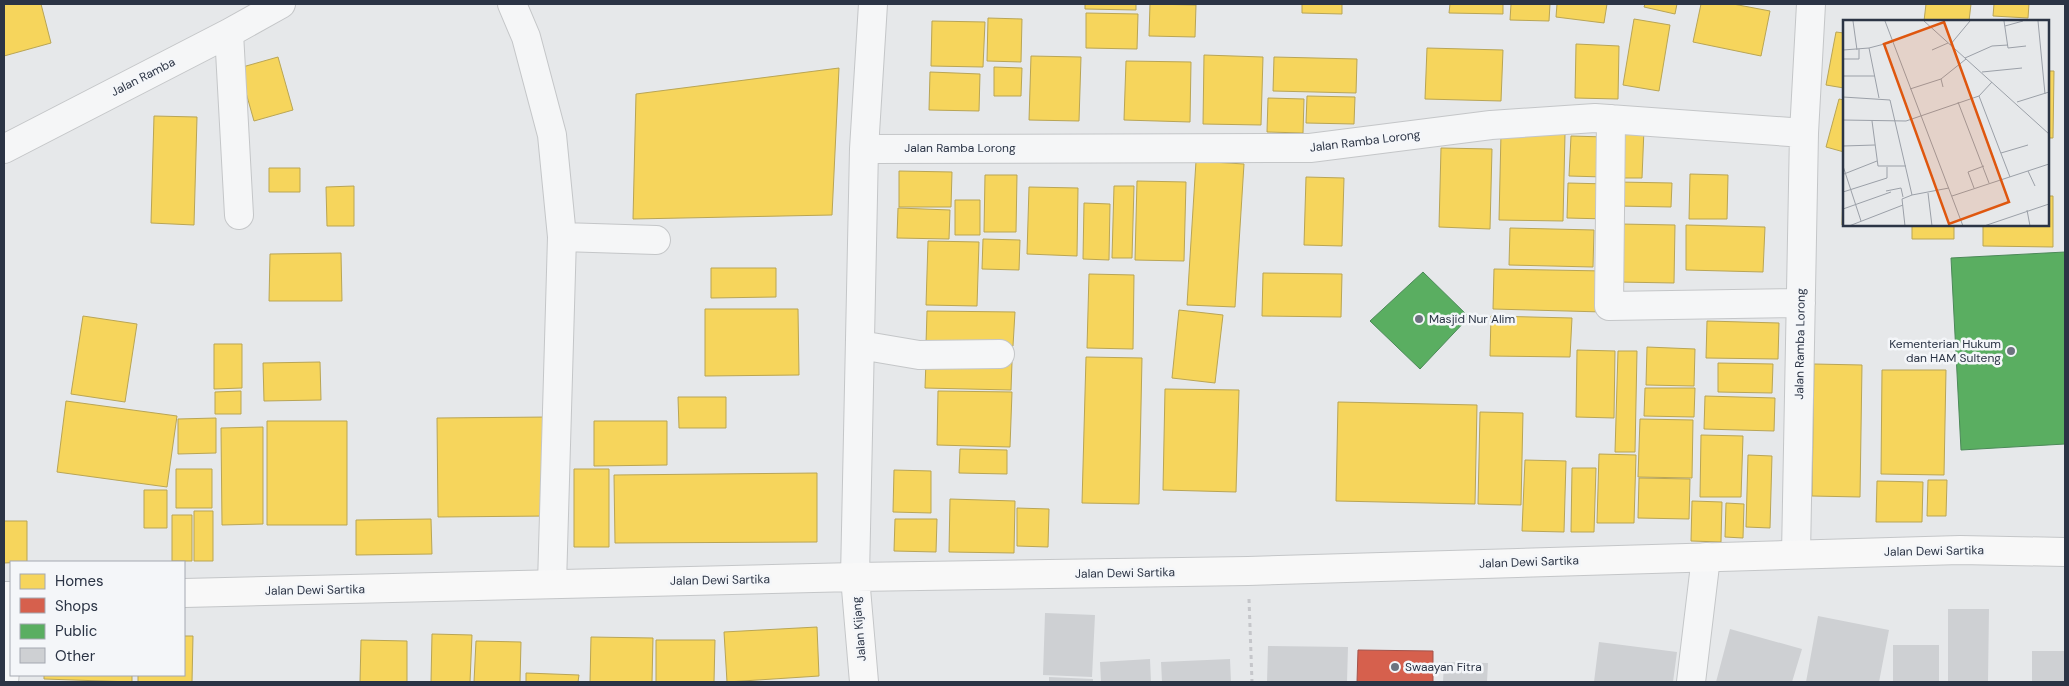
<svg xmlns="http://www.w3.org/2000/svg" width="2069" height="686" font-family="'DM Sans',sans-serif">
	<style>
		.homes { fill: #f6d55c; stroke: #b9a555 }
		.shops { fill: #d6604d; stroke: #a3534b }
		.public { fill: #5aae61; stroke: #4c8959 }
		.building { fill: #ced0d3 }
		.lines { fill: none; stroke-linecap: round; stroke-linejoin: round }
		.street-casing { stroke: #c4c6c8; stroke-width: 30 }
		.secondary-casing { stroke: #c4c6c8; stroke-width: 30 }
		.path { stroke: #c5c6ca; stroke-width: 3; stroke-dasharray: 4 4; stroke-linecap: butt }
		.street { stroke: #f5f6f7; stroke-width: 28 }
		.secondary { stroke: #f8f8f8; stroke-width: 28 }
		.poi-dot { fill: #6c737f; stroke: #f4f6f9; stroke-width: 2 }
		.labels { text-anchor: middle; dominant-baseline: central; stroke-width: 5; stroke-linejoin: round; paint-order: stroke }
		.street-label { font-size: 12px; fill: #2b3445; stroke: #f4f6f9 }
		.poi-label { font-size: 12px; fill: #2b3445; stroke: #f4f6f9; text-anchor: start }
		.inset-road { fill: none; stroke: #9ba0a8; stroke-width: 1 }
		.view { fill: #df570f; fill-opacity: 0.15; stroke: #df570f; stroke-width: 2.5 }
		.inset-edge { fill: none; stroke: #2b3445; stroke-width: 2.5 }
	</style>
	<rect width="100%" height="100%" fill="#e6e8ea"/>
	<path class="homes" d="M4 4H41L51 43 4 56Z
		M1085 4H1136V10L1085 9Z
		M1150 4 1196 5 1195 37 1149 36Z
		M1302 4H1342V14L1302 13Z
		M1450 4H1503V14L1449 13Z
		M1511 4H1550L1549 21 1510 20Z
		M1557 4H1607L1604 23 1556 17Z
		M1645 4H1677L1675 14 1644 7Z
		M1701 4H1733L1770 11 1761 56 1693 42Z
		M1926 4H1971L1969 21H1924Z
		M1994 4H2029L2028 18 1993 16Z
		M1086 13 1138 14 1137 49 1086 48Z
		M988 18 1022 19 1021 62 987 61Z
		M1634 19 1670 25 1659 91 1623 85Z
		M932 21 985 22 983 67 931 66Z
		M1836 32 1844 33V88L1826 85Z
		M1576 44 1619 46 1618 99 1575 98Z
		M1427 48 1503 50 1501 101 1425 99Z
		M1204 55 1263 57 1261 125 1203 124Z
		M1031 56 1081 57 1079 121 1029 120Z
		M278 57 293 110 254 121 239 68Z
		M1274 57 1357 59 1356 93 1273 91Z
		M1126 61 1191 62 1190 122 1124 120Z
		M994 67 1022 68 1021 96H994Z
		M839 68 832 215 633 219 636 94Z
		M2048 71H2054L2053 138H2048Z
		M930 72 980 74 979 111 929 110Z
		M1307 96 1355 97 1354 124 1306 123Z
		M1268 98 1304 99 1303 133 1267 132Z
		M1839 99 1844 100V152L1826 147Z
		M154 116 197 117 194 225 151 223Z
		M1618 129H1644L1642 178H1617Z
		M1501 133 1565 134 1563 221 1499 220Z
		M1571 136 1605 137 1604 177 1569 176Z
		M1441 148 1492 149 1490 229 1439 227Z
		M1196 161 1244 164 1235 307 1187 305Z
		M269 168H300V192H269Z
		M899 171 952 172 951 207H899Z
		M1690 174 1728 175 1727 219H1689Z
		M985 175H1017L1016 232H984Z
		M1306 177 1344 178 1342 246 1304 245Z
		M1137 181 1186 182 1184 261 1135 260Z
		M1618 182 1672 183 1671 207 1618 206Z
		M1568 183 1608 184 1607 219 1567 218Z
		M1843 184H1844V225H1842Z
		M354 186V226H327L326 187Z
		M1114 186H1134L1132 258H1112Z
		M1029 187 1078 188 1077 256 1027 254Z
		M2048 196H2053V247L1983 246V225H2048Z
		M955 200H980V235H955Z
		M1084 203 1110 204 1109 260 1083 259Z
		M898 208 950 210 949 239 897 238Z
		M1620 224 1675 225 1674 283 1618 282Z
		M1686 225 1765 227 1763 272 1686 270Z
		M1912 225H1954V239H1912Z
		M1510 228 1594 230 1593 267 1509 265Z
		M983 239 1020 240 1019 270 982 269Z
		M928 241 979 242 977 306 926 305Z
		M341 253 342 301H269L270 254Z
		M711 268H776V297L711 298Z
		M1494 269 1604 271 1603 312 1493 309Z
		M1263 273 1342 274 1341 317 1262 316Z
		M1089 274 1134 275 1133 349 1087 348Z
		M705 309H798L799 375 705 376Z
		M1179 310 1223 315 1215 383 1172 378Z
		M927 311 1015 312 1013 346 926 344Z
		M83 316 137 324 125 402 71 394Z
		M1491 316 1572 318 1570 357 1490 356Z
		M1707 321 1779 323 1778 359 1706 358Z
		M214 344H242V388L214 389Z
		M1647 347 1695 349 1694 386 1646 385Z
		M1577 350 1615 351 1614 418 1576 417Z
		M1618 351H1637L1635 452H1615Z
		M1086 357 1142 358 1139 504 1082 503Z
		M926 361 1012 362 1011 390 925 388Z
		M320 362 321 400 264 401 263 363Z
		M1718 363 1773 364 1772 393 1718 392Z
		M1814 364 1862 365 1860 497 1812 496Z
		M1882 370H1946L1944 475 1881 474Z
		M1645 388H1695L1694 417 1644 416Z
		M1165 389 1239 390 1236 492 1163 490Z
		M241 391V414H215V392Z
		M938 391 1012 392 1010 447 937 445Z
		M1705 396 1775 398 1774 431 1704 429Z
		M678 397H726V428H679Z
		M66 401 177 416 167 487 57 472Z
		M1338 402 1477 405 1475 504 1336 501Z
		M1480 412 1523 413 1521 505 1478 504Z
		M549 417V516L438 517 437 418Z
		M216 418V453L178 454V419Z
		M1640 419 1693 420 1692 478 1638 477Z
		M267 421H347V525H267Z
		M594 421H667V465L594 466Z
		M263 427V524L222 525 221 428Z
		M1701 435 1743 436 1741 497H1700Z
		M960 449 1007 450V474L959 473Z
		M1599 454 1636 455 1634 523H1597Z
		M1748 455 1772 456 1770 528 1746 527Z
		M1525 460 1566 461 1564 532 1522 531Z
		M1572 468H1596L1594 532H1571Z
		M176 469H212V508H176Z
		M574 469H609V547H574Z
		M894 470 931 471V513L893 512Z
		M817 473V542L615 543 614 475Z
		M1639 478 1690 479 1689 519 1638 518Z
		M1928 480H1947L1946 516H1927Z
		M1877 481 1923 482 1922 522H1876Z
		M144 490H167V528H144Z
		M950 499 1015 501 1014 553 949 552Z
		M1692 501 1722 502 1721 542 1691 541Z
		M1726 503 1744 504 1743 538 1725 537Z
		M1017 508 1049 509 1048 547 1017 546Z
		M194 511H213V561H194Z
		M172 515H192V561H172Z
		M431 519 432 554 356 555V520Z
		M895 519H937L936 552 894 551Z
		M4 521H27V562L4 563Z
		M817 627 819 676 727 682 724 632Z
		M432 634 472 635 470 682H431Z
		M184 636H193L192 682H138V675H184Z
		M591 637 653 638 652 682H590Z
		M361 640 407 641V682H360Z
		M656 640H715L714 682H656Z
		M476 641 521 642 520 682H474Z
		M526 673 579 675 578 682H526Z
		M44 675H132V682L44 679Z"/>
	<path class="shops" d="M1358 650 1433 651V682H1357Z"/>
	<path class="public" d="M2065 252V444L1961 450 1951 258Z
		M1423 272 1469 317 1420 369 1370 321Z"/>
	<path class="building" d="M1948 609H1989L1988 682H1948Z
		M1045 613 1095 615 1092 677 1043 675Z
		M1818 616 1889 630 1879 682H1806Z
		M1730 629 1802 649 1792 682H1716Z
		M1599 642 1677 652 1673 682H1594Z
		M1893 645H1939V682H1893Z
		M1268 646 1348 647 1347 682H1267Z
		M2032 651H2065V682H2032Z
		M1150 659 1151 682H1101L1100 662Z
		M1230 659 1231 682H1162L1161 662Z
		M1444 662 1488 663 1487 682H1443Z
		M1049 677 1093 679V682H1049Z"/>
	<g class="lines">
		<defs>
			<path id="street" d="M512 4 526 37 552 135 562 237
				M229 33 239 215
				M1611 119 1609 306 1801 303
				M4 149 229 33 281 4
				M864 149 1310 148 1491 125 1595 118 1804 133
				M860 345 919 355 1000 354
				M1796 554 1804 133 1811 4
				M855 577 864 149 873 4
				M552 584 562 237 656 240
				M4 682 11 601
				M1691 682 1706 557"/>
			<path id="secondary" d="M855 577 864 682
				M184 593 855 577 1248 571 1960 550 2065 552
				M4 596H11"/>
		</defs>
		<use href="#street" class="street-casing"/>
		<use href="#secondary" class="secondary-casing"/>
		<path class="path" d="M1249 599 1252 682"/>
		<use href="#street" class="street"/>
		<use href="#secondary" class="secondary"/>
	</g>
	<g class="poi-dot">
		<circle cx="1419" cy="319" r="5"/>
		<circle cx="2011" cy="351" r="5"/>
		<circle cx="1395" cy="667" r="5"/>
	</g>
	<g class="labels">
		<g class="street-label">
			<text transform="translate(143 77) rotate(-27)">Jalan Ramba</text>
			<text transform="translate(1365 141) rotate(-7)">Jalan Ramba Lorong</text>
			<text x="960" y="148">Jalan Ramba Lorong</text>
			<text transform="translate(1800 344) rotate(-89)">Jalan Ramba Lorong</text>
			<text transform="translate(1934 551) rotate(-1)">Jalan Dewi Sartika</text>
			<text transform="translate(1529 562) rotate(-2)">Jalan Dewi Sartika</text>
			<text transform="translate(1125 573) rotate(-1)">Jalan Dewi Sartika</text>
			<text transform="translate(720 580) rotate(-1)">Jalan Dewi Sartika</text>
			<text transform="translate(315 590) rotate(-1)">Jalan Dewi Sartika</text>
			<text transform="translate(859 629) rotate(-95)">Jalan Kijang</text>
		</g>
		<g class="poi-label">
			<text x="1429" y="319">Masjid Nur Alim</text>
			<text x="2001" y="344" text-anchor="end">Kementerian Hukum<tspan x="2001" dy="14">dan HAM Sulteng</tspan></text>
			<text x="1405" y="667">Swaayan Fitra</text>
		</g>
	</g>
	<g transform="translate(1843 20)">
		<rect width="206" height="206" fill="#e6e8ea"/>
		<path class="inset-road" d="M10 1 14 30M42 1 120 206M81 1 206 114M161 1 165 28 183 26M195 1 202 74M162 6 180 1M107 25 127 1M26 28 36 78M0 30 26 28 49 22M89 30 105 23M122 38 149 26 165 25M0 39H16V29M139 52 179 48M0 56H32M98 59 123 39M67 69 98 59 100 67M136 76 167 157M0 77 47 80 69 175 106 168M115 82 146 163M174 82 206 72M0 100 63 101 136 76 149 62M29 101 35 146H63M0 126 32 125M158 133 185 125M0 146 18 201M185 151 192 166M1 154 34 141M131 168 125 152 141 146M43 171 58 168 60 177M0 172 44 158V147M85 173 89 206M109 176 206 144M0 189 48 172M184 190 187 206M6 206 60 185M62 206 59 179 69 175M141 206 206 184"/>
		<path class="view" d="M101 2 166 182 106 204 41 24Z"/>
		<rect width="206" height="206" class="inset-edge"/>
	</g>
	<rect width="2069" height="686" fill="none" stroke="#2b3445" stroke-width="10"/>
	<rect x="10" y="561" width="175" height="115" fill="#f4f6f9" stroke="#a4a8b1"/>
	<rect x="20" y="574" width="25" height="15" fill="#f6d55c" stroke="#a4a8b1"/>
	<text x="55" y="586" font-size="15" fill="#2b3445">Homes</text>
	<rect x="20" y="598" width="25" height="15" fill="#d6604d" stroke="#a4a8b1"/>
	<text x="55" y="611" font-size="15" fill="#2b3445">Shops</text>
	<rect x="20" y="624" width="25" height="15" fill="#5aae61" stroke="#a4a8b1"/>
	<text x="55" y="636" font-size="15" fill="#2b3445">Public</text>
	<rect x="20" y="648" width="25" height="15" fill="#ced0d3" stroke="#a4a8b1"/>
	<text x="55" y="661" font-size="15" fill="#2b3445">Other</text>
</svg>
